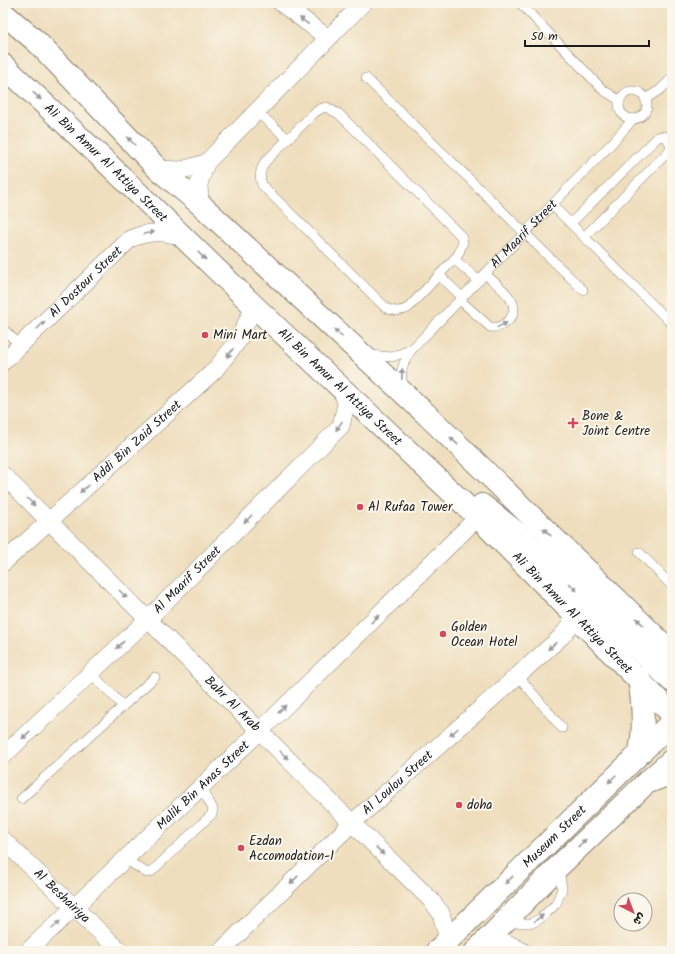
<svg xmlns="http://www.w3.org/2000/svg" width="675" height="954" font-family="Kalam,'Playpen Sans Arabic',sans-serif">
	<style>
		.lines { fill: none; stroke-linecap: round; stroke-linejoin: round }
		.lane-casing { stroke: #867d6c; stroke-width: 10 }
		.street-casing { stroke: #867d6c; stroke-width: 18 }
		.secondary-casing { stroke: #867d6c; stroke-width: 24 }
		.primary-casing { stroke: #867d6c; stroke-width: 24 }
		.lane { stroke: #fff; stroke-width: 9 }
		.street { stroke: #fff; stroke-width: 17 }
		.secondary { stroke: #fff; stroke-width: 22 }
		.primary { stroke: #fff; stroke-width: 22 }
		.oneway { fill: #999 }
		.poi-dot { fill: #d1495b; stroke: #fbf7ec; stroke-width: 1.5 }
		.labels { text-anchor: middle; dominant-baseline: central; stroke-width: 4; stroke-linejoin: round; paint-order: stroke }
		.street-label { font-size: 13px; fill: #1c1c1c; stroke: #fbf7ec }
		.poi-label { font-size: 13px; fill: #1c1c1c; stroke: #fbf7ec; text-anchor: start }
	</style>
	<rect width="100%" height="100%" fill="#fbf7ec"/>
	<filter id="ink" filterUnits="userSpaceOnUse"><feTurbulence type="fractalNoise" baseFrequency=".025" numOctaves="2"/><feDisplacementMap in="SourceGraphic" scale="8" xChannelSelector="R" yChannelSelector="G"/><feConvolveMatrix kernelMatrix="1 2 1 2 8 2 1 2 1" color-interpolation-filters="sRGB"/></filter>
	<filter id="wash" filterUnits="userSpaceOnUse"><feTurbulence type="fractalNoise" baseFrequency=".012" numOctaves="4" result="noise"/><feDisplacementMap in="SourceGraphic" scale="16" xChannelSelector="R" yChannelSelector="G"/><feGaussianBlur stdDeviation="0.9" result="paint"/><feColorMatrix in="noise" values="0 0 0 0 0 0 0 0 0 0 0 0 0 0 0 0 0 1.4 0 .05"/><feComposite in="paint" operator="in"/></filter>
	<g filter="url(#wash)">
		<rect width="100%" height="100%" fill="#efdebd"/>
	</g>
	<g filter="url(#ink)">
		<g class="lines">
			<defs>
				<g id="lane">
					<path d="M520 3 603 90 619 100"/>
					<path d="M366 78 583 290"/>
					<circle cx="633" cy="105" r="14"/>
					<path d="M645 99 660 90 672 78"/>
					<path d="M326 107 339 114 461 236 463 242 458 255 408 308C400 312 394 312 386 308L262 185C259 176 260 170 265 162L314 113 320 109Z"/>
					<path d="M256 111 288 139"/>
					<path d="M552 205 672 324"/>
					<path d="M571 223 658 137 664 136 671 144 670 150 584 237"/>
					<path d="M454 259 479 281"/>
					<path d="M439 275 462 297"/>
					<path d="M460 300 490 327C498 328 503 326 509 320 525 303 497 285 485 274"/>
					<path d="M3 329 20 345"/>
					<path d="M369 355 392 357 410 350"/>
					<path id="s1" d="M404 387C398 372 404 360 413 348L614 141 633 119"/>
					<path d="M639 552 672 586"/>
					<path d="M91 673 123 706"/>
					<path d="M518 676 562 728"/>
					<path d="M21 799 155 677"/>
					<path d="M125 859 147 873 151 872 212 814 213 809 201 787"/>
					<path d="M505 923H532L541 918 556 904 562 889 559 870"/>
				</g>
				<g id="street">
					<path d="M281 3 328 38"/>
					<path d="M158 169 182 170 206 163 363 3"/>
					<path d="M200 204 199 184 206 163"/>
					<path id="s2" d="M3 362 130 239C148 231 163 231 183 237"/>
					<path id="s3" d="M3 475 352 823 430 899 441 913 448 940"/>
					<path id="s4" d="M3 563 214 371 238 341 254 306"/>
					<path id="s5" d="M3 756 148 619 341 426 346 404 342 390"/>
					<path id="s6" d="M3 840 120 951"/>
					<path d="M487 941 507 943 522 951"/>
					<path id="s7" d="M28 951 260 731 478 517"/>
					<path id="s8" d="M221 951 352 823 561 637 570 626 574 615"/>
				</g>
				<g id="secondary">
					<path id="s9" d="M437 951 672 722"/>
					<path d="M476 951 558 867 646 783 672 760"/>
				</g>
				<g id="primary">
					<path d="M3 13 37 42 158 169 200 204 425 413 672 653"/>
					<path id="s10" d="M3 65 104 160 254 306 478 517 672 714"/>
					<path d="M482 505 516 532 672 681"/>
					<path d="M639 678C643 703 645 727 640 751"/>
					<path d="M646 783 672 773"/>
				</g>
			</defs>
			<use href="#lane" class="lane-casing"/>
			<use href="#street" class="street-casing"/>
			<use href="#secondary" class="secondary-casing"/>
			<use href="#primary" class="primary-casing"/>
			<use href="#lane" class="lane"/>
			<use href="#street" class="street"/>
			<use href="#secondary" class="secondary"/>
			<use href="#primary" class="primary"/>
		</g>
		<defs><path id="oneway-solid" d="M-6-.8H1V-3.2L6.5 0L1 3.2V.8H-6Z"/></defs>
		<g class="oneway">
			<use href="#oneway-solid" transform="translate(304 21) rotate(-143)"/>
			<use href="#oneway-solid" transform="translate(37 96) rotate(43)"/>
			<use href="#oneway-solid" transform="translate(131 141) rotate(-134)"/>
			<use href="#oneway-solid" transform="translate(149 233) rotate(-10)"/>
			<use href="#oneway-solid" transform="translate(202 256) rotate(44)"/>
			<use href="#oneway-solid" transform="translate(41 325) rotate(-45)"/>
			<use href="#oneway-solid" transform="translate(502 325) rotate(-26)"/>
			<use href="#oneway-solid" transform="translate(338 333) rotate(-137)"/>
			<use href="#oneway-solid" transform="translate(230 353) rotate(126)"/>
			<use href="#oneway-solid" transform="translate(402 374) rotate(-88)"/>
			<use href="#oneway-solid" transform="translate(339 426) rotate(124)"/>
			<use href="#oneway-solid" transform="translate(454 441) rotate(-136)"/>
			<use href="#oneway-solid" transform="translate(84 489) rotate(138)"/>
			<use href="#oneway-solid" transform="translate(31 502) rotate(45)"/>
			<use href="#oneway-solid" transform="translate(248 519) rotate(135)"/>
			<use href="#oneway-solid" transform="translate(547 532) rotate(-136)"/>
			<use href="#oneway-solid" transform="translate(573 587) rotate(44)"/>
			<use href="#oneway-solid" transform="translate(123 594) rotate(45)"/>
			<use href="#oneway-solid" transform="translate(375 619) rotate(-44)"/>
			<use href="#oneway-solid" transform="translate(640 622) rotate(-136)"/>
			<use href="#oneway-solid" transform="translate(120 645) rotate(137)"/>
			<use href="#oneway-solid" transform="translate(552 646) rotate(139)"/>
			<use href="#oneway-solid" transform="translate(282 709) rotate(-44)"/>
			<use href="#oneway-solid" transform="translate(454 732) rotate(138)"/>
			<use href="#oneway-solid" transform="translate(26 735) rotate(137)"/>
			<use href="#oneway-solid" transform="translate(284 755) rotate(45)"/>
			<use href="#oneway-solid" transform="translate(612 779) rotate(135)"/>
			<use href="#oneway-solid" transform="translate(582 843) rotate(-44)"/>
			<use href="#oneway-solid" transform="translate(380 851) rotate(44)"/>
			<use href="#oneway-solid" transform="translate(294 880) rotate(136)"/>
			<use href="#oneway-solid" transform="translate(509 880) rotate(136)"/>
			<use href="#oneway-solid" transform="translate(539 918) rotate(-36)"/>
			<use href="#oneway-solid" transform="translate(56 925) rotate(-43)"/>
		</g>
	</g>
	<g class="poi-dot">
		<circle cx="205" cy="335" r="4"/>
		<path d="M571 417h4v4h4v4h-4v4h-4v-4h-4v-4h4z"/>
		<circle cx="360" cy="507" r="4"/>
		<circle cx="443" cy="634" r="4"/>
		<circle cx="459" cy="805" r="4"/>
		<circle cx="241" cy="848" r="4"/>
	</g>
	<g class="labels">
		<g class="street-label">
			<text stroke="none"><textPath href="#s10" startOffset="142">Ali Bin Amur Al Attiya Street</textPath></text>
			<text stroke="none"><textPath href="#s1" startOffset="201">Al Maarif Street</textPath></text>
			<text stroke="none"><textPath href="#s2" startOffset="115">Al Dostour Street</textPath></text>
			<text stroke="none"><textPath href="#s10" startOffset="466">Ali Bin Amur Al Attiya Street</textPath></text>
			<text stroke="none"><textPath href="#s4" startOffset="181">Addi Bin Zaid Street</textPath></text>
			<text stroke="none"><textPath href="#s5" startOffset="255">Al Maarif Street</textPath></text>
			<text stroke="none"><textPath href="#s10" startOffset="790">Ali Bin Amur Al Attiya Street</textPath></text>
			<text stroke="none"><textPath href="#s3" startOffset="324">Bahr Al Arab</textPath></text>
			<text stroke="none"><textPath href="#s8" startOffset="244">Al Loulou Street</textPath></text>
			<text stroke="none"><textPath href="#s7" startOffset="241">Malik Bin Anas Street</textPath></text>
			<text stroke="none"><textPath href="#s9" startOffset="164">Museum Street</textPath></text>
			<text stroke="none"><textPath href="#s6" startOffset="81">Al Beshairiya</textPath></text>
		</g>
		<g class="poi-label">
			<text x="213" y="335">Mini Mart</text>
			<text x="582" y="416">Bone &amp;<tspan x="582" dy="15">Joint Centre</tspan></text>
			<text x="368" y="507">Al Rufaa Tower</text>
			<text x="451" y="627">Golden<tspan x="451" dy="15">Ocean Hotel</tspan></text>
			<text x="467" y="805">doha</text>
			<text x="249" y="841">Ezdan<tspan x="249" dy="15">Accomodation-1</tspan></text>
		</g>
	</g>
	<rect width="675" height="954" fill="none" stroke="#fbf7ec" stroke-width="16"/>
	<g transform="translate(633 912) rotate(138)"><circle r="19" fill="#fbf7ec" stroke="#a29f99"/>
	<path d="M0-3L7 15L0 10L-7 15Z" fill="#d1495b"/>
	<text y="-6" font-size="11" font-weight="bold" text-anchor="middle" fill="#1c1c1c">ش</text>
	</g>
	<path d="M525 40v6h124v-6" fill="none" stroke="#1c1c1c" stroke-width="2"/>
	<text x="531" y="40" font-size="12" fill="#1c1c1c" stroke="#fbf7ec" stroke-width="3" paint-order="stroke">50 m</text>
</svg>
